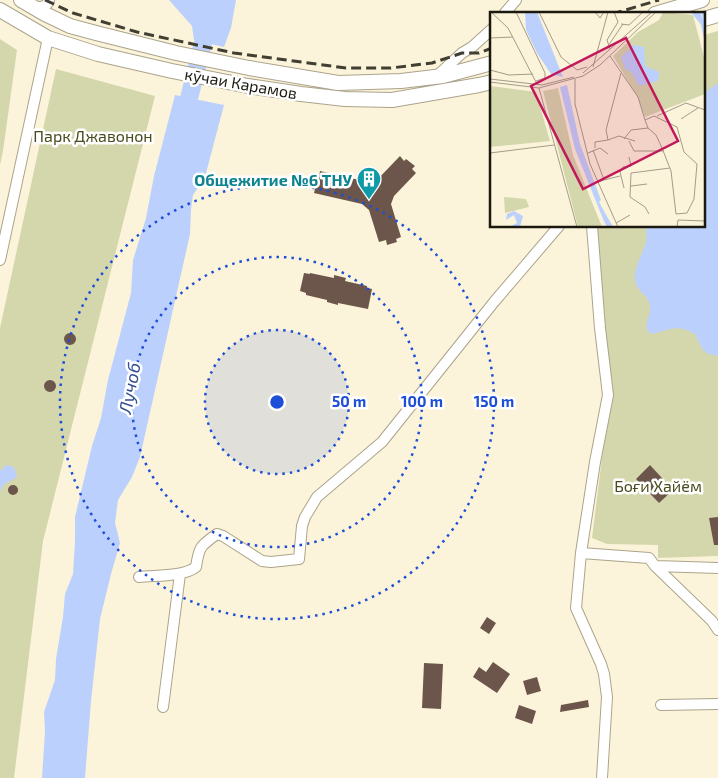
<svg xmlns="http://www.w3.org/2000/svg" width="718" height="778" font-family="'Exo 2',sans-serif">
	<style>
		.green { fill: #d4d7ac }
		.water { fill: #bbd0fd }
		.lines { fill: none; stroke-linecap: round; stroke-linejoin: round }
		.river { stroke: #bbd0fd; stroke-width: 18 }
		.building { fill: #6c554a }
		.minor-casing { stroke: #aba48b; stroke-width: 12 }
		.major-casing { stroke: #aba48b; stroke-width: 16 }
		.minor { stroke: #fff; stroke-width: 10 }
		.major { stroke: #fff; stroke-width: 14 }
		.rail { stroke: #413e32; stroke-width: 3; stroke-dasharray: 10 5; stroke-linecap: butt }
		.ring { fill: none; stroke: #1d4ed8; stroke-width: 2.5; stroke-dasharray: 2.5 5 }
		.labels { text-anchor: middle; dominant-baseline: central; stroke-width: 5; stroke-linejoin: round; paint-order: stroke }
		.street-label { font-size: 16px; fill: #1b190f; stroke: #fff }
		.park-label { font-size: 16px; fill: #494b1c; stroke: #fff }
		.culture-label { font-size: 16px; font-weight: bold; fill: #0d838f; stroke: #fff; text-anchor: end }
		.water-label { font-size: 18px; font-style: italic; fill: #335091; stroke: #fff }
		.inset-road { fill: none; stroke: #a29c89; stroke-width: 1 }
		.view { fill: #c2185b; fill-opacity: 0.15; stroke: #c2185b; stroke-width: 2.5 }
		.inset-edge { fill: none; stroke: #1b190f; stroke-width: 2.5 }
		.centre { fill: #1d4ed8; stroke: #fff; stroke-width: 2.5 }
		.ring-label { font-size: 15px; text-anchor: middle; font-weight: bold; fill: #1d4ed8; stroke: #fff; stroke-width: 5; stroke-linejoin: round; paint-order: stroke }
	</style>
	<rect width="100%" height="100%" fill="#fcf4da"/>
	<path class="green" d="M718 31V556L658 558V545L607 544 592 538 604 442 613 400 612 380 604 356 597 226H704V35Z
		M0 39 17 50 3 151 0 165Z
		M56 69 155 96 43 541 14 778H0V328Z"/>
	<path class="water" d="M169 0H236L231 28 224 47 194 40 192 26Z
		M718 83V356L709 354 703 350 695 334 687 330 678 328 670 329 652 334C640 328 652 316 650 306 649 295 636 291 635 280 634 266 643 254 646 242 647 237 646 231 646 226H704V93Z
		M175 95 224 105 205 177 193 195 191 209 190 234 140 457 132 477 118 500 115 523 120 543 111 574 100 619 91 701 85 778H42L45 731 44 712 55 680 56 659 63 617 65 594 73 574 75 541V517L92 446 101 418 108 380 131 293 133 260 146 218 154 176Z
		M6 465 14 467 17 477 3 485 0 492V471Z"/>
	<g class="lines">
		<path class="river" d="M185 121 187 106 212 8 211 0"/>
	</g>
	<path class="building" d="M400 156 404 161 406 159 415 166 412 169 416 173 394 196 391 204 401 237 396 239 397 242 387 245 386 240 379 242 369 210 362 204 314 193 316 185 314 184 315 177 319 178 320 171 368 182 376 181Z
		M304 273 310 274V273L334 278V275L346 278 345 281 367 286V288L372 289 368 309 338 303V305L327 302V300L306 295V293L300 291Z
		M64 339a6 6 0 1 1 12 0a6 6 0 1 1-12 0Z
		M44 386a6 6 0 1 1 12 0a6 6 0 1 1-12 0Z
		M650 465 673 490 659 503 636 479Z
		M8 490a5 5 0 1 1 10 0a5 5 0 1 1-10 0Z
		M718 517V545H714L709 518Z
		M487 617 496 623 489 634 480 628Z
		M493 662 510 674 497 693 473 677 479 667 486 672Z
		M424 663 443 664 441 709 422 708Z
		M537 677 541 691 527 695 523 681Z
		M588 700 589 707 560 712 561 705Z
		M519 705 536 711 532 724 515 718Z"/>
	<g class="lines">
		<defs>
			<path id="minor" d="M33 7C40 7 47 8 49 0
				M504 14 516 0
				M437 76 462 53 472 47 492 29
				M592 226 600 328 608 395 595 462 581 553 576 608 601 664 604 674 607 697 602 778
				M0 260 48 38
				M581 553 649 558 655 566 712 621 718 630
				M655 566 718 568
				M139 577C155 575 183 577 196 567 199 547 200 546 217 534L223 536 262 561 271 562 299 559 302 526 305 517 317 497 382 442 494 302 559 226
				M661 705 718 704
				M163 707 180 574"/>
			<path id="major" d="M21 0 45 14 70 26 96 33 176 53 249 68 338 83 401 81 443 76 492 63
				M0 10 48 38 98 54 172 71 248 86 301 94 345 99 392 100 479 85 492 82
				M655 14 702 0
				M704 19 718 15"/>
		</defs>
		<use href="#minor" class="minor-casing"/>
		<use href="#major" class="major-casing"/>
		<use href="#minor" class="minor"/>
		<use href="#major" class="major"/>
		<path class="rail" d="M45 0 73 13 137 32 234 53 346 68H391L432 63 462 53H479L492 48
			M612 14 659 0"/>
	</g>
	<circle cx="277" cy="402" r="72" fill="#1d4ed8" fill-opacity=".12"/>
	<g class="ring">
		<circle cx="277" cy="402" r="72"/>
		<circle cx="277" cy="402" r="145"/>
		<circle cx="277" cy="402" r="217"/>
	</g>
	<defs>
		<symbol id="building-pin" viewBox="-11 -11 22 30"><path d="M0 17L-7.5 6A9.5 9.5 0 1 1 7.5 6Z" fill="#0f9aa8" stroke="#fff"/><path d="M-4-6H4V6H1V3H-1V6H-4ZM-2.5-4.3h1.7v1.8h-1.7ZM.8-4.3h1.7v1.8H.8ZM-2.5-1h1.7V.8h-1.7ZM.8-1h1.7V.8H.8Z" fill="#fff"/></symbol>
	</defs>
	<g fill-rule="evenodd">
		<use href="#building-pin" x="355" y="165" width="28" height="38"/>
	</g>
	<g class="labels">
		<g class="street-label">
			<text transform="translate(241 83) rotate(10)">кӯчаи Карамов</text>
		</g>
		<g class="park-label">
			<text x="93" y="135">Парк Джавонон</text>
			<text x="658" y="485">Боғи Хайём</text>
		</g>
		<g class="culture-label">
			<text x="352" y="179">Общежитие №6 ТНУ</text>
		</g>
		<g class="water-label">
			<text transform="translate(129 388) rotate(-79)">Лучоб</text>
		</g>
	</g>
	<g transform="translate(490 12)">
		<rect width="215" height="215" fill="#fcf4da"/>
		<path d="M173 0 203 3 215 49V82L155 105 148 86 123 44 148 20 169 8ZM0 74 46 80 60 129 0 135ZM68 76 83 143 112 215H88L53 79ZM14 185 36 187 39 195 15 201Z" fill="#d4d7ac"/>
		<path d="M35 0H47L73 65 61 62 47 41 36 18ZM201 0H210L214 9 211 0H215V32L211 13ZM144 33 154 35 155 54 169 60 168 69 149 74 141 60 135 57 131 45ZM77 73 90 132 111 188 109 190 123 215H117L113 207 85 137 70 75ZM24 199 33 204 30 215H19L27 211 24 203 16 208 17 202Z" fill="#bbd0fd"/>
		<path class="inset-road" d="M1 0 18 16 47 72M26 0 55 61V66L46 69M49 0 71 45 87 58 97 55M105 0 110 6 114 0M131 12 139 13 153 0M0 26 23 25M118 34 133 12M120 37 117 28 128 10 124 0M120 44 148 85 155 108 158 116 166 123 172 136 181 159 186 202 197 201 204 187 207 152 194 140 187 115 164 104 155 108M103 55 118 0M0 58 19 63 43 62M93 61 162 0M0 67 52 73 84 65M85 67V92L100 152 128 215M0 70 49 76 93 64 110 53 166 0M49 76 87 215M167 104 196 91 215 98M191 107 208 96M134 127 141 118 158 116M118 128 129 124 145 129M139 129 144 139H174M105 136V130L118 128 116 118 131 61M103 138 114 168 108 170M0 141 64 133M98 141 110 136 118 142M114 168 130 164M141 174 157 172M134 176 130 160 133 155 141 154 139 145M159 202 155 195 140 185 141 161 180 156M126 211 140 203M187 215 188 208 215 209"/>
		<path class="view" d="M136 26 188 129 93 177 41 74Z"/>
		<rect width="215" height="215" class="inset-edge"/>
	</g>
	<circle cx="277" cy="402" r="8" class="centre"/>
	<g class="ring-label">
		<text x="349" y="407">50 m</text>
		<text x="422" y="407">100 m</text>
		<text x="494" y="407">150 m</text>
	</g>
</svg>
